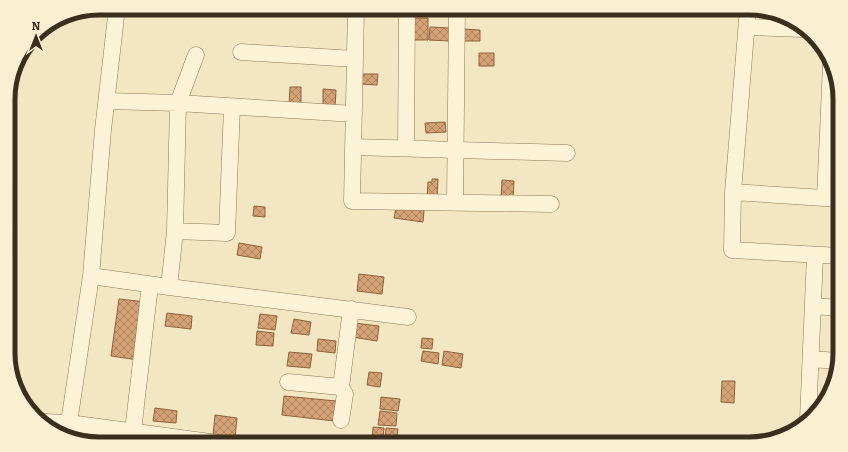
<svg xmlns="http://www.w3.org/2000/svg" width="848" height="452" font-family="Bitter,serif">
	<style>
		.building { fill: url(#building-cross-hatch); stroke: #8f623a }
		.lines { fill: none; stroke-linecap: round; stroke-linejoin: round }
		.street-casing { stroke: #8e7857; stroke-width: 17 }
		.street { stroke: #fcf3d6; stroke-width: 16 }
		.rim { fill: none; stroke: #3c2e1d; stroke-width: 5 }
	</style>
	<defs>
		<pattern id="building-cross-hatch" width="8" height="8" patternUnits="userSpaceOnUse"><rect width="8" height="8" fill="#d4a274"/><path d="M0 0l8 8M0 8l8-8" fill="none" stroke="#ad845f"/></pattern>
	</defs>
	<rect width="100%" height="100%" fill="#f2e7c2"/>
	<path class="building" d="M410 18H428V40H409Z
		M430 27 451 28 450 41 429 40Z
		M462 29 480 30V41H462Z
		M479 53H494V66H479Z
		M361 74H378L377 85 361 84Z
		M290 87H301V107L289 106Z
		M323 89 336 90 335 108H323Z
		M445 122 446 132 426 133 425 123Z
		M432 179H438L437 198H427L428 182H432Z
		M502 180 514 181 513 199 501 198Z
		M254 206 265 207V217L253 216Z
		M396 207 424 210 423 222 394 218Z
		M239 243 262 247 260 259 237 255Z
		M359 274 384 277 382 294 357 291Z
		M119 299 146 302 138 360 111 356Z
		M167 313 192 316 191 329 165 326Z
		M260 314 277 316 275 330 258 328Z
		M294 319 311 322 309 335 291 333Z
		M355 323 379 326 377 341 352 337Z
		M257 331 274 333 273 346 256 345Z
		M422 338 433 339 432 349 421 348Z
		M318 339 336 341 335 353 317 351Z
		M423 351 439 353 438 364 421 361Z
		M444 351 463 354 461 368 442 365Z
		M289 352 312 354 310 368 287 366Z
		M369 372 382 373 380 387 367 385Z
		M722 381H735L734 403 721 402Z
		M284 396 336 401 334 421 282 415Z
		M381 397 400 399 398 411 380 409Z
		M155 408 177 411 176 423 153 421Z
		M380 411 397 413 396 426 378 425Z
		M215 415 237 418 235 438 213 435Z
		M373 427 384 428 383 444H372Z
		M386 428 398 429 396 444H385Z"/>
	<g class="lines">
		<defs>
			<path id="street" d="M356 8 352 201 551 204
				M748 8 733 192 840 199
				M747 27 803 29
				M241 52 355 59
				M107 101 178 103 196 55
				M353 147 567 153
				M406 148 407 8
				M733 192 732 250 840 256
				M825 198 831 65
				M455 202 457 8
				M175 231 227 233 232 107
				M91 276 169 287 408 317
				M169 287 175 231 178 103 354 114
				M813 306 840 308
				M811 359 838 361
				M288 382 341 387
				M808 419 815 255
				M341 420 345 394 341 387 351 309
				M44 422 69 423 225 444
				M133 431 150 285
				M67 436 91 276 103 130 117 8"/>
		</defs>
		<use href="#street" class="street-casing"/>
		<use href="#street" class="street"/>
	</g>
	<path d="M0 0H848V452H0ZM99 15H749A84 84 0 0 1 833 99V353A84 84 0 0 1 749 437H99A84 84 0 0 1 15 353V99A84 84 0 0 1 99 15Z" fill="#f9f0d2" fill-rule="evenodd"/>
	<path class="rim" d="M99 15H749A84 84 0 0 1 833 99V353A84 84 0 0 1 749 437H99A84 84 0 0 1 15 353V99A84 84 0 0 1 99 15Z"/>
	<g transform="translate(36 36)" stroke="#f9f0d2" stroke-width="3" paint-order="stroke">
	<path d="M0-3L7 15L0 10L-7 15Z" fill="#3c2e1d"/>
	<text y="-6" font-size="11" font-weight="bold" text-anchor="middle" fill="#3c2e1d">N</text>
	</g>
</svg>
